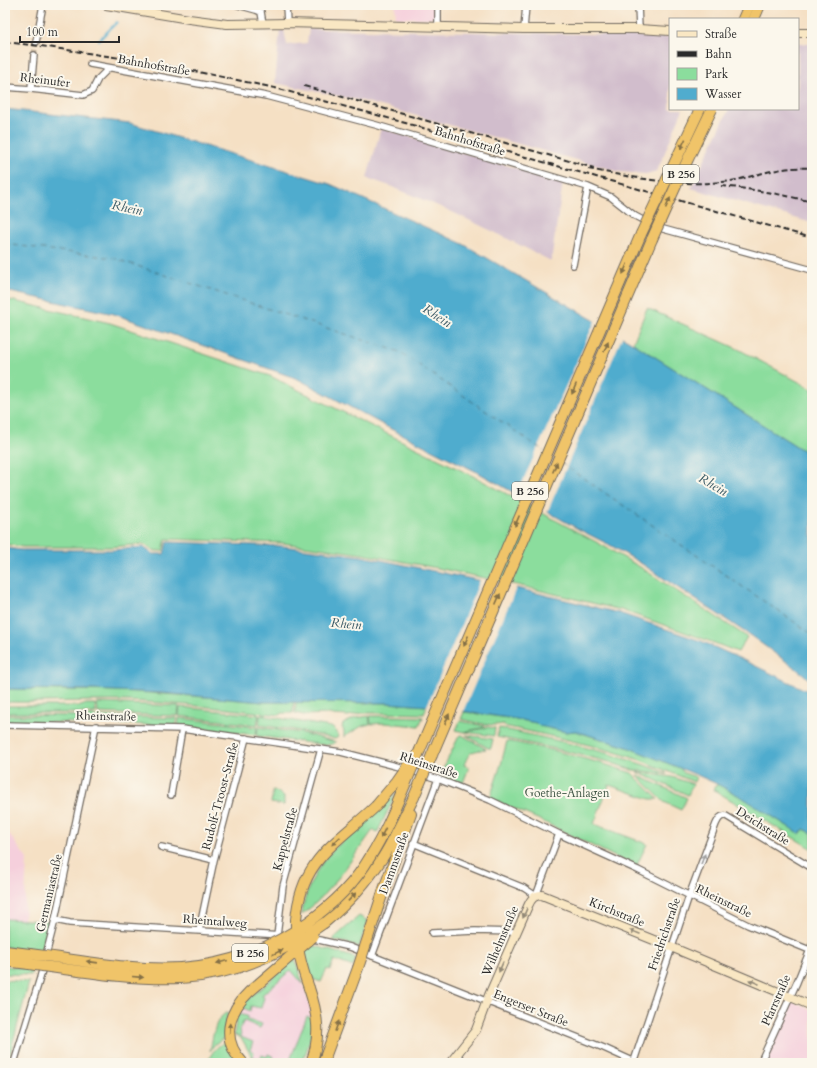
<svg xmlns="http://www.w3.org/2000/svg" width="817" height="1068" font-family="Cardo,serif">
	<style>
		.built { fill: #f5cfdc }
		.industrial { fill: #d1bdcc }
		.green { fill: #8bdd9d; stroke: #5b8464 }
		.water { fill: #50acce; stroke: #3e6c7c }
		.pier { fill: #f5e0c4 }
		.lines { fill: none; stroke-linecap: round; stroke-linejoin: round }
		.stream { stroke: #50acce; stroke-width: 2 }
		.ferry { stroke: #385864; stroke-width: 1; stroke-dasharray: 5 4; stroke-linecap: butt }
		.street-tunnel { stroke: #cdbca5; stroke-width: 5.5; stroke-dasharray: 5.5 3; stroke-linecap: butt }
		.street-casing { stroke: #726a61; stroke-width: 8 }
		.secondary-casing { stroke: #726a61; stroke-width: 10 }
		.highway-casing { stroke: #726a61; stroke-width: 12 }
		.street { stroke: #fff; stroke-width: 5.5 }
		.secondary { stroke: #f9e7c3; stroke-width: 8 }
		.highway { stroke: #f0c469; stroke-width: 10 }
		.rail { stroke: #2b2b2b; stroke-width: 2; stroke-dasharray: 6 3; stroke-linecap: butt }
		.highway-bridge-casing { stroke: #726a61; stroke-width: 12; stroke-linecap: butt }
		.highway-bridge { stroke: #f0c469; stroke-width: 10 }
		.oneway { fill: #847047 }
		.oneway2 { fill: #a0a0a0 }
		.oneway3 { fill: #928977 }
		.labels { text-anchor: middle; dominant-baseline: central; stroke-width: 4; stroke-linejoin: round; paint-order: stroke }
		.shield { fill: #fbf7ec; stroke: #696865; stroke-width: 1 }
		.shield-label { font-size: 11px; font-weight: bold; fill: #2b2b2b }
		.street-label { font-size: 12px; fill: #2b2b2b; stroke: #fbf7ec }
		.park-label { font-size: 12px; fill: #435848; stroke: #fbf7ec }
		.water-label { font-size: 13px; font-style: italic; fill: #385864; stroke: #fbf7ec }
	</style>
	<rect width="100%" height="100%" fill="#fbf7ec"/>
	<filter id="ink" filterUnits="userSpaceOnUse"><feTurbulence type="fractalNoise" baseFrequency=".025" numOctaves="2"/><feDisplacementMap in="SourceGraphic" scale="8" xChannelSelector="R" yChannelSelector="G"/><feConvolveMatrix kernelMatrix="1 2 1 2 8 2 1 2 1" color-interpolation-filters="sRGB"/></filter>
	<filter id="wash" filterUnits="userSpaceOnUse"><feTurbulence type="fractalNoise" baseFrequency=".012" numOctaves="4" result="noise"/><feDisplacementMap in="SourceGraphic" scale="16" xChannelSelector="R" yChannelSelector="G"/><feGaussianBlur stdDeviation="0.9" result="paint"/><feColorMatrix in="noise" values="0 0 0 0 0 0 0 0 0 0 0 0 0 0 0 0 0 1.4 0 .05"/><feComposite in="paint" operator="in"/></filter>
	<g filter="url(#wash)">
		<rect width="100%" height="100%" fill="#f5e0c4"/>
		<path class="built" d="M395 5H436V18H396Z
			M5 828 27 859 24 920 5 919Z
			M295 959 310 1006 312 1018 311 1038 308 1048 302 1063H255L242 1039 238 1036 234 1035 233 1033 241 1007Z
			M791 1001 812 1010V1063H764Z"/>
		<path class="industrial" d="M309 29 629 35 670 37V109H683L657 171 646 174 620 172 363 101 275 83 280 30H284L287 45 307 43Z
			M798 44H812V223L691 188 729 109H798Z
			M381 128 563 182 551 261 496 233 448 210 390 186 367 178Z"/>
		<path class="green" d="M5 299 110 323 270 376 477 478 598 543 640 567 747 637 738 652 701 638 621 610 517 585 442 569 362 554 282 543 166 539 163 551H155L143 544 111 547H22L5 544Z
			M647 308 738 349 812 389V456L633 343Z
			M5 689 122 691 218 698 263 702H294L293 713H283L280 715C229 709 177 703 125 701 85 700 45 703 5 702Z
			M296 702 387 703 427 706 424 714 375 713H363L348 716 333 715 329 714 304 715 295 713Z
			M97 703 179 706 178 716 98 713Z
			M86 704H95L96 713H5V706H81Z
			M180 707 259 715 257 725 179 716Z
			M464 712 516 719 536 723 566 732 575 731 627 747 679 767 684 773 696 777 694 782C676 775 658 767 640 760 596 745 550 736 504 726V724C489 727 475 722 461 719Z
			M5 715 96 716V723L5 722Z
			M260 715 331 727C335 729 338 732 338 737L335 739 332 738 295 730 259 725Z
			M98 716 177 718 176 726 97 723Z
			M369 716 370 724 362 726 344 737V731L342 727 343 724 355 718Z
			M370 716H391L423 717 419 726 384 723 371 724Z
			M179 718 257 727 256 735 178 726Z
			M460 721 485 726V727L463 732 456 730Z
			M258 727 302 733 336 742 333 744 325 745 257 736Z
			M488 727 495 728 494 736 465 732 485 728Z
			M499 728C555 740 610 751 663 772L667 774 632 770 609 762 552 748 497 737Z
			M460 735H462L486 749C471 752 470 750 464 765L469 767 463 783 440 775 459 736Z
			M466 735 493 739 491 748H488Z
			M507 741 552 750 604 764 632 773 658 799H650L609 785 594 824 647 844 636 867 542 821 490 798 502 761V760Z
			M637 772 672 777 693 784 688 795Z
			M637 775 687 798 681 810 664 802Z
			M717 784 743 798 800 834 804 829 812 833V849L714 790Z
			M273 790 278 792 284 797V805L271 803Z
			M398 790 377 833 373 830 340 876 318 901 302 915C304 890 319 863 337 846 348 836 359 828 370 819 380 810 389 800 398 790Z
			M359 916 368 921 359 947 348 943 332 940Z
			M5 919 49 921 41 952 5 947Z
			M312 945 356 958 353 967 334 960 330 970 327 969 321 982 312 979 308 970 303 952Z
			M295 959 303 984 291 970 262 995 264 998 261 1008 251 1006 250 1011 241 1007 246 1001Z
			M5 966 30 969 29 971H31V975L5 974Z
			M5 980 29 982 9 1057H5Z
			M229 1012C225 1021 224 1028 225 1037L215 1044 210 1051C213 1038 214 1016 229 1012Z
			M237 1014 247 1016V1020L262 1024 260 1028 244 1021 240 1028 241 1037 253 1042 250 1050 254 1052 253 1057 260 1059 262 1055 267 1057 268 1054 274 1057 273 1063H255L242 1039 238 1036 234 1035Z
			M307 1016 312 1018C313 1035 308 1047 302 1063H289Z
			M226 1041 239 1063H207V1061L209 1060C211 1052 218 1046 226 1041Z
			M117 1061V1063H28L30 1062Z"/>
		<path class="water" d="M5 109 130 123 330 184 463 244 633 343 812 456V682L802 673 751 636 639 562 610 545 580 530 479 473 391 429 298 379 114 314 5 291Z
			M167 542 282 546 361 556 516 588 619 613 701 641 741 659 812 693V833L804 829 800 834 743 798 717 784 697 775 627 747 575 731 566 732 539 726 536 723 516 719 427 706 387 703 263 702 162 693 92 690 5 689V548L21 550H114L143 547 153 554H164Z"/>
		<path class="pier" d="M596 319 623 335 547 513 516 496Z
			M481 578 517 586 462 714 426 708Z"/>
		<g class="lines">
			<path class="stream" d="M99 40 117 22"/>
			<path class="ferry" d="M5 244 113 258 400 352 544 451
				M561 463 812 634"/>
		</g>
	</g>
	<g filter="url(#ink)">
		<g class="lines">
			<path class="street-tunnel" d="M34 55 36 42"/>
			<defs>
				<path id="street" d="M238 5 256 10 261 12 263 24
					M286 5 287 23
					M638 5 639 29
					M438 26V5
					M524 29 526 5
					M36 42 43 5
					M90 64 266 96 376 125 588 187 611 197 635 216 656 227 812 270
					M5 87 31 89 83 95 92 91 98 79 109 68
					M31 89 34 55
					M573 265 588 187
					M5 725 182 729 341 752 396 766 438 779 490 800 559 834 638 870 748 925 812 951
					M171 795 182 729
					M413 843 524 888 536 896 559 834
					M161 847 214 860
					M55 920 70 923 283 936
					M199 931 214 860 246 738
					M432 933 475 931 516 932
					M277 936 283 886 321 749
					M311 939 319 940 350 947 604 1048 637 1063
					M372 956 438 779
					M457 1055 461 1059 462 1063
					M634 1061 689 896 716 824C718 820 720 815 726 816L812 868
					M14 1063 40 978 55 920 96 726
					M760 1063 797 982 812 945"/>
				<path id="secondary" d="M106 5 189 19 227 24 287 23 524 29H639L670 31
					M798 33H812
					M450 1063 476 1030 489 995 528 906C531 899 534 895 542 895L671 947 812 1006"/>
				<path id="highway" d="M743 19 749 5
					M754 19 760 5
					M420 750 641 234
					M432 755 652 239
					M383 892 411 814
					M296 920C301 859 337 843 376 806
					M324 923C347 904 367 882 383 857 395 838 404 817 414 797
					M5 951 30 954
					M5 961 29 964
					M309 988C318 1015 321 1036 311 1063
					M323 1063 358 968"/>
			</defs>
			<use href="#street" class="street-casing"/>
			<use href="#secondary" class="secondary-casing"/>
			<use href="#highway" class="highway-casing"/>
			<use href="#street" class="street"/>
			<use href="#secondary" class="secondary"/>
			<use href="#highway" class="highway"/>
			<path class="rail" d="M5 42 41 46 160 64 275 88 377 115 812 238
				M304 86 594 168
				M588 169C632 177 677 187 722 182 739 181 756 174 772 171 786 168 799 167 812 168
				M721 186C752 189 782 194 812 202"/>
			<defs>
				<path id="highway-bridge" d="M641 234 700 109
					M652 239 688 159 712 109
					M414 797 432 755
					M376 806 397 781 409 764
					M296 920C295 944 301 966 309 988
					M30 954C80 960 131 971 181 968 226 965 271 949 308 922 332 905 355 883 370 857 391 824 404 785 420 750
					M29 964C80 971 130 980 181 978 234 975 282 954 324 923
					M358 968 383 892
					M243 1063C221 1040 227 1013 249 992L313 937"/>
			</defs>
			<use href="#highway-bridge" class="highway-bridge-casing"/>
			<use href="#highway-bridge" class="highway-bridge"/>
		</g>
		<defs><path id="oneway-solid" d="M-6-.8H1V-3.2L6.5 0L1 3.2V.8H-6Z"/></defs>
		<g class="oneway">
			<use href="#oneway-solid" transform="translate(683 144) rotate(116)"/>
			<use href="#oneway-solid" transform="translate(668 203) rotate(-66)"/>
			<use href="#oneway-solid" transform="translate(625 269) rotate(113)"/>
			<use href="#oneway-solid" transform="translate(606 347) rotate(-67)"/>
			<use href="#oneway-solid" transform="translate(574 389) rotate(113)"/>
			<use href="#oneway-solid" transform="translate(555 467) rotate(-67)"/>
			<use href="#oneway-solid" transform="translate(517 521) rotate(113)"/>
			<use href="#oneway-solid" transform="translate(498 599) rotate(-67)"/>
			<use href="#oneway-solid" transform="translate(466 641) rotate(113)"/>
			<use href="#oneway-solid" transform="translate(447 719) rotate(-67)"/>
			<use href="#oneway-solid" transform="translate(383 833) rotate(116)"/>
			<use href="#oneway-solid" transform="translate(336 841) rotate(137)"/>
			<use href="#oneway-solid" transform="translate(352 897) rotate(-47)"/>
			<use href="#oneway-solid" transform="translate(278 952) rotate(-26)"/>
			<use href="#oneway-solid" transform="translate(92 962) rotate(-172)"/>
			<use href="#oneway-solid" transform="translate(222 962) rotate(166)"/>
			<use href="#oneway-solid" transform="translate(138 977) rotate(5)"/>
			<use href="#oneway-solid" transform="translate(337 1026) rotate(-70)"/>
			<use href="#oneway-solid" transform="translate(230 1028) rotate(-86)"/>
		</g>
		<use class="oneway2" href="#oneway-solid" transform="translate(703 859) rotate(-69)"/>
		<g class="oneway3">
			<use href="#oneway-solid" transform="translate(525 913) rotate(113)"/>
			<use href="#oneway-solid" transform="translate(635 932) rotate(-158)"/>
			<use href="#oneway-solid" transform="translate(501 967) rotate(113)"/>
			<use href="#oneway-solid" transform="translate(754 982) rotate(-157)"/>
		</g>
	</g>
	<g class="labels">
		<g class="shield">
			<rect x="663" y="165" width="36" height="18" rx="3"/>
			<rect x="512" y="482" width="36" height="18" rx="3"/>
			<rect x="232" y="944" width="36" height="18" rx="3"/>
		</g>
		<g class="shield-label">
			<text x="681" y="174">B 256</text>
			<text x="530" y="491">B 256</text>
			<text x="250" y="953">B 256</text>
		</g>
		<g class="street-label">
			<text transform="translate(154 65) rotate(10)">Bahnhofstraße</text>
			<text transform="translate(45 80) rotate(7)">Rheinufer</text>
			<text transform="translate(470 141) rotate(17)">Bahnhofstraße</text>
			<text transform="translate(106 716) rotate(1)">Rheinstraße</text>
			<text transform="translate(429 765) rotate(18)">Rheinstraße</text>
			<text transform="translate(220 796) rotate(-75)">Rudolf-Troost-Straße</text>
			<text transform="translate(763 826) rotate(32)">Deichstraße</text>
			<text transform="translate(285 839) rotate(-75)">Kappelstraße</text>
			<text transform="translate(394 863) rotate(-70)">Dammstraße</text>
			<text transform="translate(49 893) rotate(-77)">Germaniastraße</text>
			<text transform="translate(724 901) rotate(26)">Rheinstraße</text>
			<text transform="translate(617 912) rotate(22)">Kirchstraße</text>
			<text transform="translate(215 921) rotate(4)">Rheintalweg</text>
			<text transform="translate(664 934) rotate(-71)">Friedrichstraße</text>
			<text transform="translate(500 941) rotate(-67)">Wilhelmstraße</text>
			<text transform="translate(776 1000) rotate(-66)">Pfarrstraße</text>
			<text transform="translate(531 1008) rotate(22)">Engerser Straße</text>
		</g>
		<g class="park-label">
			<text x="567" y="793">Goethe-Anlagen</text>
		</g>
		<g class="water-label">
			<text transform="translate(127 208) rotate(12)">Rhein</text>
			<text transform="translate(437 316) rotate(33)">Rhein</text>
			<text transform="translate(713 485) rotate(30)">Rhein</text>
			<text transform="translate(346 624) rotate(5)">Rhein</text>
		</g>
	</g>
	<rect width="817" height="1068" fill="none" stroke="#fbf7ec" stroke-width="20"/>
	<rect x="669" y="18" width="130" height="92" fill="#fbf7ec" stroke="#a8a59f"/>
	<rect x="677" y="31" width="20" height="6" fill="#f9e7c3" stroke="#a8a59f"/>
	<text x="705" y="38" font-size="12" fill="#2b2b2b">Straße</text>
	<rect x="677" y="51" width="20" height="6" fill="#2b2b2b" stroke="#a8a59f"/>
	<text x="705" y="58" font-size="12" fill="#2b2b2b">Bahn</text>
	<rect x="677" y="68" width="20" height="12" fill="#8bdd9d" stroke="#a8a59f"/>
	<text x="705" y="78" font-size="12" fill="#2b2b2b">Park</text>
	<rect x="677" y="88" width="20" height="12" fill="#50acce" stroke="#a8a59f"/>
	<text x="705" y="98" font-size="12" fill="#2b2b2b">Wasser</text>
	<path d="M20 36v6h99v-6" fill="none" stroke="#2b2b2b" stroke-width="2"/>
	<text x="26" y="36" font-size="12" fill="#2b2b2b" stroke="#fbf7ec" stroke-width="3" paint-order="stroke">100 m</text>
</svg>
